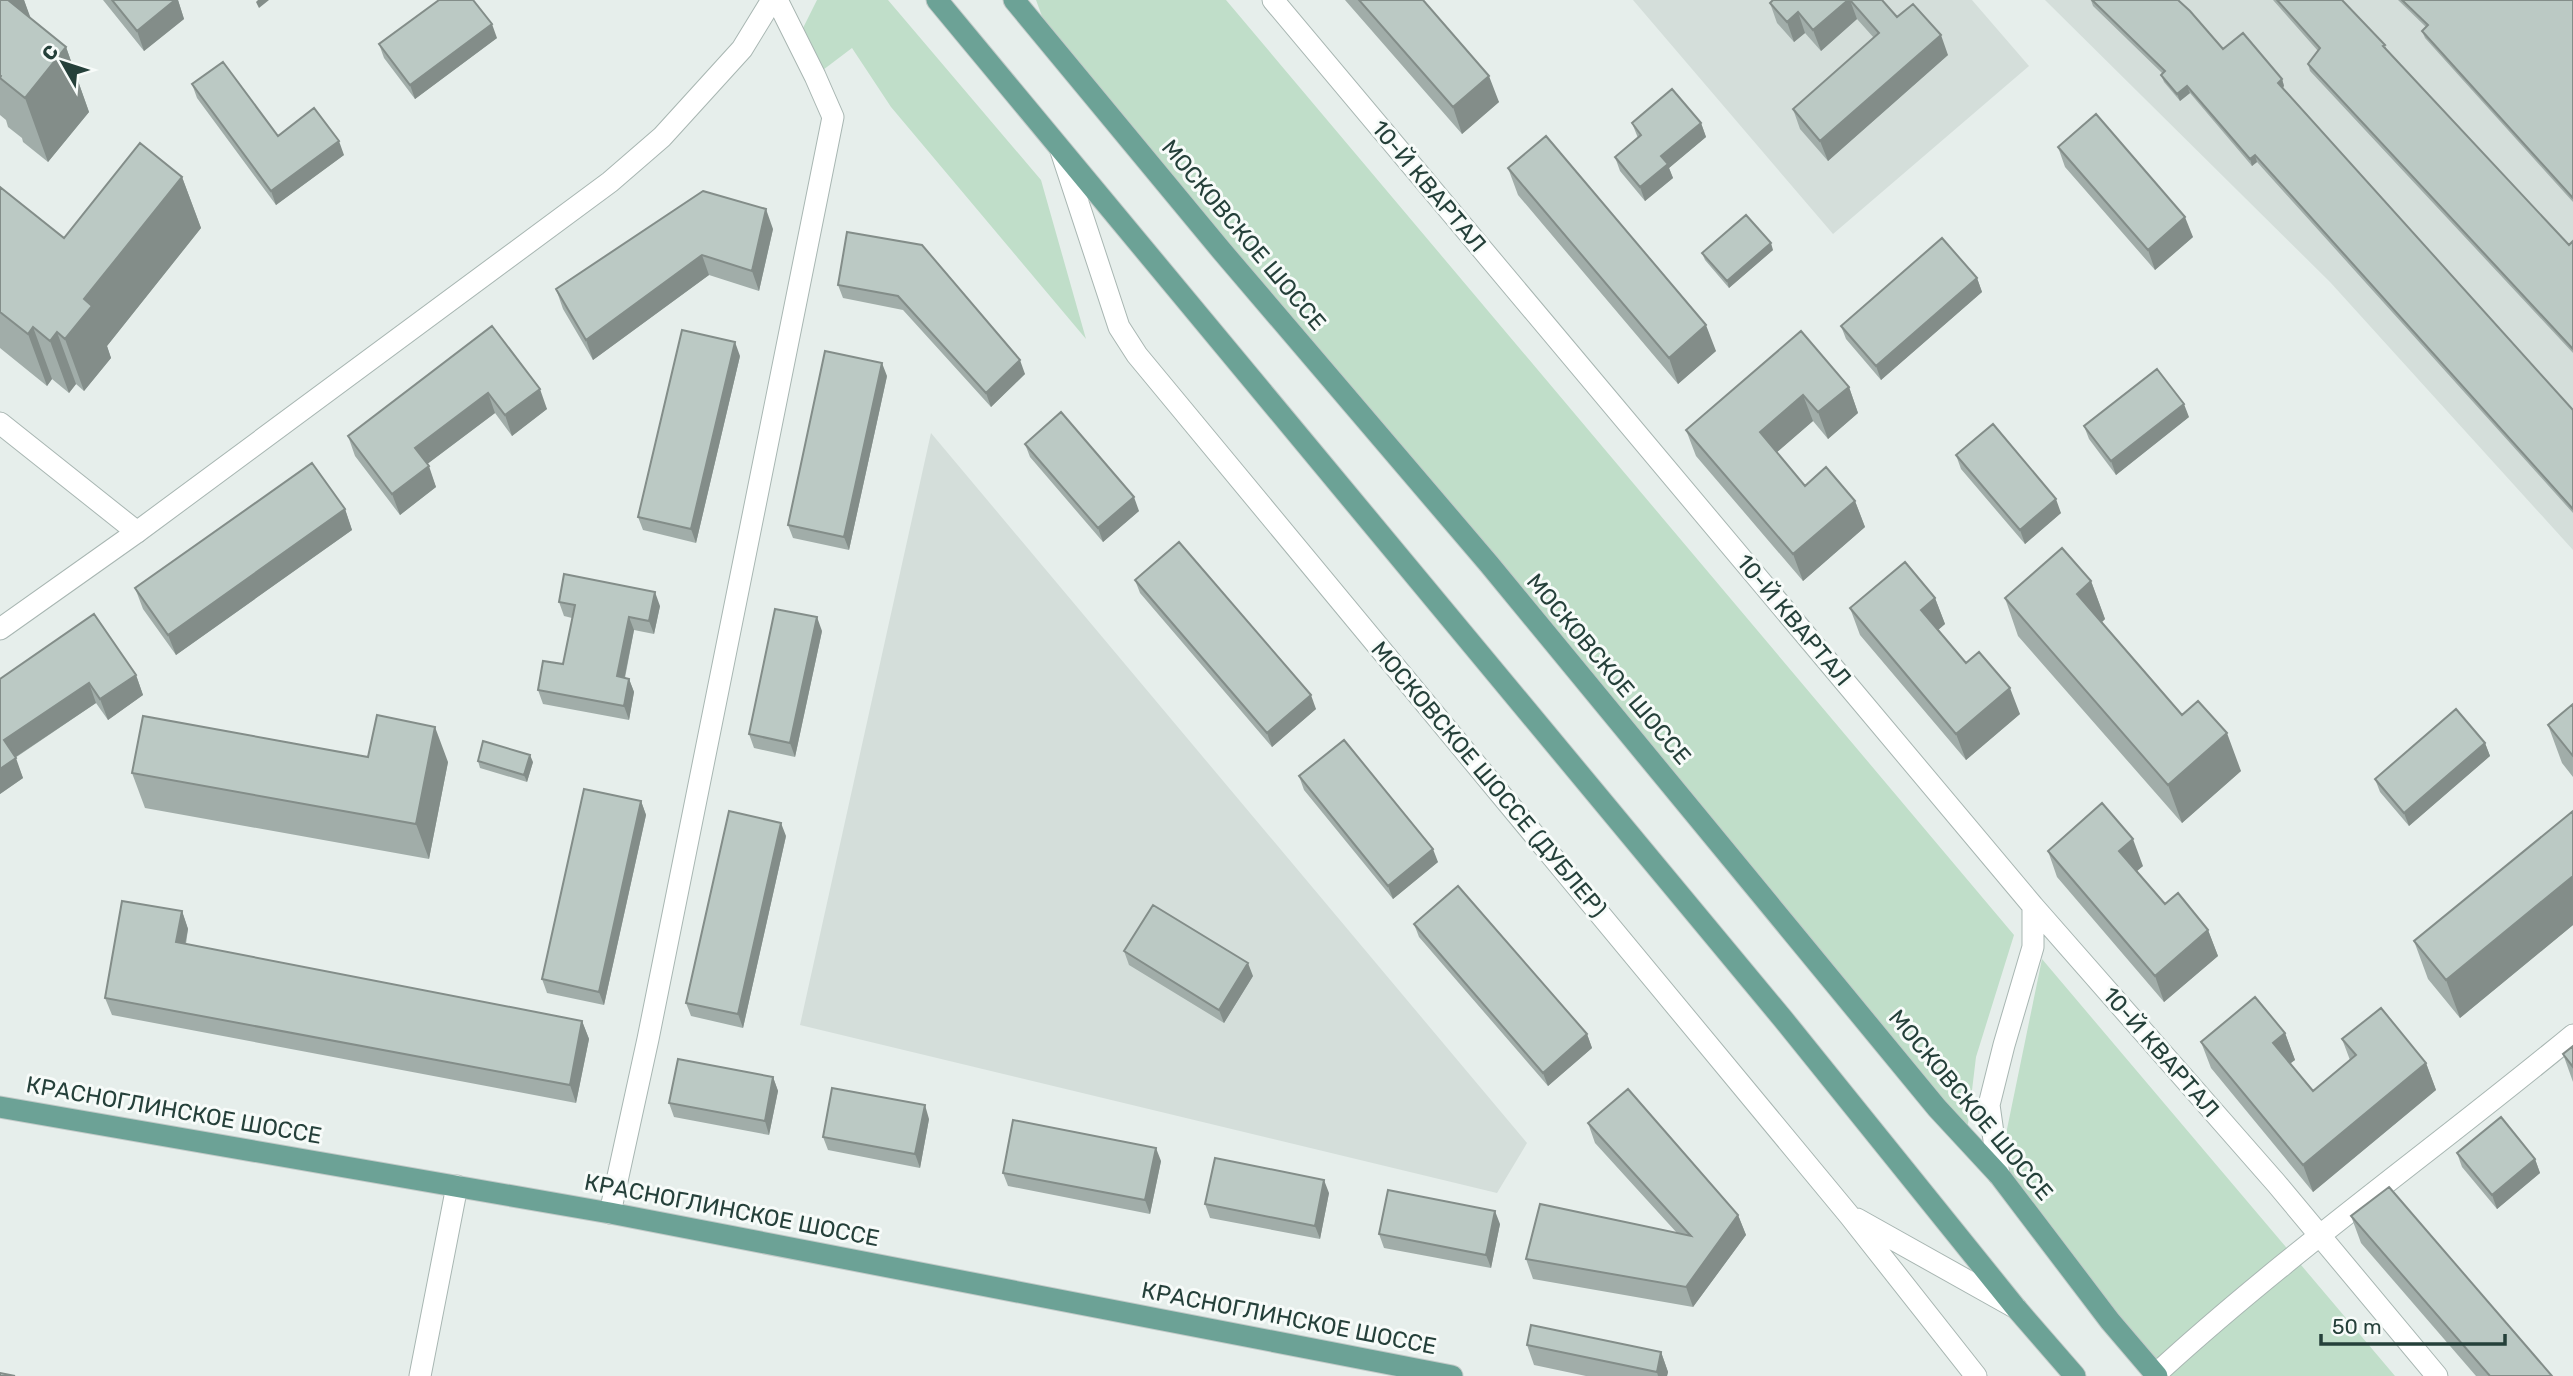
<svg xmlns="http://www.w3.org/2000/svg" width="2573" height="1376" font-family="Rubik,sans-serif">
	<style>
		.built { fill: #d4deda }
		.green { fill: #c0dec9 }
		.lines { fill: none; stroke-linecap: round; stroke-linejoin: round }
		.minor-casing { stroke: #a8b6b2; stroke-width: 23 }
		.tertiary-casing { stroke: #a8b6b2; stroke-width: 23 }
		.primary-casing { stroke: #c2cac8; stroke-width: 23 }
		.minor { stroke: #fff; stroke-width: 21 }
		.tertiary { stroke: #fff; stroke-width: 21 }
		.primary { stroke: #6ca296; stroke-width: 21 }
		.wall { fill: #a1ada9 }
		.shaded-wall { fill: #838d89 }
		.building { fill: #bbc9c4; stroke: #838d89; stroke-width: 2 }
		.labels { text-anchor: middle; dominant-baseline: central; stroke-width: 6; stroke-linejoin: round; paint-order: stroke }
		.street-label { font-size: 23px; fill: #25403a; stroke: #f7fbf9 }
	</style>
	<rect width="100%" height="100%" fill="#e6eeeb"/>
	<path class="built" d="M1633 0H1972L2029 66 1833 234Z
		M2045 0H2573V550L2330 282Z
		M931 433 1527 1143 1497 1193 800 1025Z"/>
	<path class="green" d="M817 0H888L1041 180 1086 339 891 107 852 48 815 76 797 40Z
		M1036 0H1226L2014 935 1976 1057 1966 1140 1053 46Z
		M2042 959 2395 1376H2161L2013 1194 2006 1134Z"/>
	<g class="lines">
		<defs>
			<path id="minor" d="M1273 0 2033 906 2276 1183 2437 1376
				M1061 151 1119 327 1137 355 1849 1215 1976 1376
				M0 423 137 532
				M1999 1175 1989 1105 2004 1045 2033 947V906
				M610 1213 648 1039 833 117 815 76 777 0
				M1857 1219 2016 1308
				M2156 1374C2288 1253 2435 1149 2573 1035
				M420 1376 457 1186"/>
			<path id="tertiary" d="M0 629 137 532 610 182 662 137 742 49 772 0"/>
			<path id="primary" d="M937 0 1783 1019 2016 1308 2075 1376
				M1014 0 1221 250 1489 564 1937 1108 1999 1175 2110 1321 2157 1376
				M0 1107 610 1213 1452 1376"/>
		</defs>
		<use href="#minor" class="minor-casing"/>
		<use href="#tertiary" class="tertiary-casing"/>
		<use href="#primary" class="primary-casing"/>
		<use href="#minor" class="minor"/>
		<use href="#tertiary" class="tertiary"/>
		<use href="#primary" class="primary"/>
	</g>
	<path class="wall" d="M0 0H24L30 18 66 47 89 112 48 162 23 142 22 138 8 127 6 120 0 115Z
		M103 0H178L184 19 144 51Z
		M1345 0H1423L1499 102 1462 134Z
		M1773 0H1882L1897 17 1948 55 1828 161 1800 129 1793 109 1874 38 1857 19 1821 51 1805 33 1794 42 1777 23 1770 3Z
		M2091 0 2223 49 2282 79 2284 86 2283 88 2573 410V513L2257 162 2252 166 2190 93 2180 101 2164 82 2161 75 2163 74 2093 6Z
		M2273 0H2342L2385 45 2387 51 2569 245 2573 241V353L2310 71 2308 64 2318 51Z
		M2398 0H2573V202L2425 38 2422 31 2426 27Z
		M497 38 415 99 384 58 379 44Z
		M192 84 278 136 344 155 276 205 197 98Z
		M1632 123H1701L1706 137 1669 168 1673 178 1645 201 1620 171 1615 157 1638 138Z
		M2058 147 2193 237 2155 270 2065 167Z
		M1508 168 1716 351 1678 384 1518 195Z
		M182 177 201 228 107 346 111 358 84 391 76 384 69 393 52 379 47 386 0 348V187L64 238Z
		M773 229 759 291 709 275 593 360 563 309 556 289Z
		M847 232 1025 374 991 407 903 310 843 298 838 285Z
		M1773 250 1729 288 1705 260 1702 253Z
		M1977 278 1982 292 1881 380 1846 339 1841 326Z
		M492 326 547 409 512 436 495 413 427 464 436 487 400 515 355 456 348 436Z
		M1801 331 1849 387 1858 413 1828 439 1813 421 1777 452 1805 486 1855 501 1865 527 1803 581 1696 456 1686 430Z
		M740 356 696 543 643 530 638 517Z
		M887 376 849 550 793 538 788 525Z
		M2189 417 2116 475 2089 439 2084 426Z
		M1025 444 1139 511 1103 542 1030 457Z
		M1956 455 2061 513 2025 544 1961 469Z
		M345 509 352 530 176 655 143 609 135 588Z
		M1135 580 1316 709 1272 747 1140 593Z
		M2091 581 2105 619 2102 622 2182 715 2241 771 2182 823 2018 636 2005 598Z
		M1935 598 1945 624 1938 630 1966 663 2020 714 1966 760 1860 635 1850 608Z
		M559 602 660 606 654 634 634 630 625 678 629 679 634 692 629 720 543 704 538 690 563 664 572 618 564 616Z
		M822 631 795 757 754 748 749 734Z
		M136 675 143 695 108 720 96 703 15 758 23 778 0 794V679Z
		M2573 704V777L2562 763 2548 725Z
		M2485 743 2490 756 2409 826 2380 792 2375 779Z
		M368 757 448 762 429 859 145 808 132 773Z
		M478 761 533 762 527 782 480 768Z
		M1299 776 1438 862 1393 899 1304 790Z
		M641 801 646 815 604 1005 547 993 542 979Z
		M2573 811V925L2460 1018 2428 979 2414 941Z
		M786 836 743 1028 691 1016 686 1003Z
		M2048 851 2143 866 2136 871 2165 904 2208 930 2218 956 2164 1002 2057 877Z
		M182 911 188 929 186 944 582 1021 589 1039 576 1103 112 1015 105 998Z
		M1414 924 1587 1034 1592 1048 1548 1086 1419 937Z
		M1124 951 1253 976 1224 1023 1129 965Z
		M2285 1033 2295 1060 2290 1063 2313 1091 2350 1060 2342 1039 2426 1063 2436 1090 2313 1192 2211 1068 2201 1042Z
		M2573 1046V1082L2563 1054Z
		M773 1077 778 1091 769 1135 674 1117 669 1103Z
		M929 1119 920 1168 828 1150 823 1137Z
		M1588 1123 1738 1215 1746 1235 1693 1307 1533 1279 1526 1259 1677 1233 1595 1143Z
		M2457 1153 2535 1159 2540 1173 2497 1209 2462 1167Z
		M1161 1161 1150 1214 1008 1186 1003 1173Z
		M1329 1193 1320 1239 1210 1218 1205 1204Z
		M2351 1216 2552 1376H2476L2361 1243Z
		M1500 1224 1491 1268 1384 1248 1379 1234Z
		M1527 1345 1661 1352 1668 1372 1667 1376H1586L1534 1365Z"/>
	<path class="shaded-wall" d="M6 0H24L41 46Z
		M175 0H178L184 19 144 51 137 31Z
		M258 0H269L259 8 256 2Z
		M1848 0H1850L1857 19 1821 51 1813 30Z
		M1798 12 1805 33 1794 42 1787 22Z
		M492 24 497 38 415 99 410 85Z
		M1941 35 1948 55 1828 161 1820 141Z
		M66 47 89 112 48 162 25 98Z
		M1489 76 1499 102 1462 134 1453 107Z
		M2282 79 2284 86 2280 90 2278 83Z
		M2187 86 2190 93 2180 101 2177 94Z
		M1701 123 1706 137 1669 168 1673 178 1645 201 1640 187 1661 156Z
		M339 141 344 155 276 205 271 191Z
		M2255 155 2257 162 2252 166 2250 159Z
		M182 177 201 228 107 346 111 358 84 391 65 339 84 299Z
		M766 209 773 229 759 291 752 271Z
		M2185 217 2193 237 2155 270 2148 250Z
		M1771 243 1773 250 1729 288 1727 281Z
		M702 255 709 275 593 360 586 340Z
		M1977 278 1982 292 1881 380 1876 366Z
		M1706 325 1716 351 1678 384 1669 358Z
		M33 327 52 379 47 386 28 334Z
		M57 332 76 384 69 393 50 341Z
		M735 342 740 356 696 543 691 529Z
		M1020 360 1025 374 991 407 986 393Z
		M882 363 887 376 849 550 844 537Z
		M1849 387 1858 413 1828 439 1818 412Z
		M540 389 547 409 512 436 505 415Z
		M488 393 495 413 422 468 415 448Z
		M1803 395 1813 421 1769 459 1760 432Z
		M2184 404 2189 417 2116 475 2111 461Z
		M429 466 436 487 400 515 392 494Z
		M1134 497 1139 511 1103 542 1098 528Z
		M2056 499 2061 513 2025 544 2020 530Z
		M1855 501 1865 527 1803 581 1793 554Z
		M345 509 352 530 176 655 168 635Z
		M2091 581 2105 619 2091 632 2077 594Z
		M655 592 660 606 654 634 649 621Z
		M1935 598 1945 624 1931 636 1921 610Z
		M629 617 634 630 622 690 617 676Z
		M817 617 822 631 795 757 790 743Z
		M136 675 143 695 108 720 100 699Z
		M629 679 634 692 629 720 624 706Z
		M89 683 96 703 11 760 4 740Z
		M2010 688 2020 714 1966 760 1956 734Z
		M1311 695 1316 709 1272 747 1267 733Z
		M435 727 448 762 429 859 416 824Z
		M2227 733 2241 771 2182 823 2168 785Z
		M2485 743 2490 756 2409 826 2404 813Z
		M530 755 533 762 527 782 524 775Z
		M16 758 23 778 0 794V769Z
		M641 801 646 815 604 1005 599 992Z
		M781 823 786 836 743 1028 738 1014Z
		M2133 839 2143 866 2129 878 2119 851Z
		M1433 849 1438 862 1393 899 1388 886Z
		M2573 876V925L2460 1018 2446 980Z
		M182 911 188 929 182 960 176 942Z
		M2208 930 2218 956 2164 1002 2155 976Z
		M1248 963 1253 976 1224 1023 1219 1010Z
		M582 1021 589 1039 576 1103 570 1085Z
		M2285 1033 2295 1060 2283 1069 2273 1043Z
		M1587 1034 1592 1048 1548 1086 1543 1073Z
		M2426 1063 2436 1090 2313 1192 2303 1165Z
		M773 1077 778 1091 769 1135 765 1121Z
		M925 1105 929 1119 920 1168 915 1154Z
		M1156 1148 1161 1161 1150 1214 1145 1200Z
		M2535 1159 2540 1173 2497 1209 2492 1195Z
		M1324 1180 1329 1193 1320 1239 1315 1226Z
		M1495 1211 1500 1224 1491 1268 1486 1255Z
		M1738 1215 1746 1235 1693 1307 1686 1287Z
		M1661 1352 1668 1372 1667 1376H1658L1657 1372Z"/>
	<path class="building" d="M0 0H8L66 47 25 98 0 78 1 76 0 75Z
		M112 0H175L137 31Z
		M439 0H473L492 24 410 85 379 44Z
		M1359 0H1423L1489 76 1453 107Z
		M1773 0H1848L1813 30 1798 12 1787 22 1770 3Z
		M1850 0H1882L1897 17 1913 4 1941 35 1820 141 1793 109 1879 33Z
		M2092 0H2178L2190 11 2223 49 2243 33 2282 79 2278 83 2573 410V509L2255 155 2250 159 2187 86 2177 94 2161 75 2165 71Z
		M2277 0H2342L2385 45 2383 46 2569 245 2573 241V349L2308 64 2320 48Z
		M2402 0H2573V198L2422 31 2428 25Z
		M223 62 278 136 314 108 339 141 271 191 192 84Z
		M1672 89 1701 123 1661 156 1668 164 1640 187 1615 157 1641 135 1632 123Z
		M2096 114 2185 217 2148 250 2058 147Z
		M1546 136 1706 325 1669 358 1508 168Z
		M140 143 182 177 84 299 92 306 65 339 57 332 50 341 33 327 28 334 0 312V187L64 238Z
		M703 191 766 209 752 271 702 255 586 340 556 289Z
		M1746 215 1771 243 1727 281 1702 253Z
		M847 232 922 245 1020 360 986 393 898 296 838 285Z
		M1942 238 1977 278 1876 366 1841 326Z
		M492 326 540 389 505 415 488 393 415 448 429 466 392 494 348 436Z
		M682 330 735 342 691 529 638 517Z
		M1801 331 1849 387 1818 412 1803 395 1760 432 1805 486 1826 467 1855 501 1793 554 1686 430Z
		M825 351 882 363 844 537 788 525Z
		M2157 369 2184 404 2111 461 2084 426Z
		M1061 412 1134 497 1098 528 1025 444Z
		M1993 424 2056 499 2020 530 1956 455Z
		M312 463 345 509 168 635 135 588Z
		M1179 542 1311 695 1267 733 1135 580Z
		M2062 548 2091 581 2077 594 2182 715 2198 701 2227 733 2168 785 2005 598Z
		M1905 562 1935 598 1921 610 1966 663 1979 652 2010 688 1956 734 1850 608Z
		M564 574 655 592 649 621 629 617 617 676 629 679 624 706 538 690 543 661 563 664 575 605 559 602Z
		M775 609 817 617 790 743 749 734Z
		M94 614 136 675 100 699 89 683 4 740 16 758 0 769V679Z
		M2573 704V756L2548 725Z
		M2456 709 2485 743 2404 813 2375 779Z
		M377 715 435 727 416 824 132 773 143 716 368 757Z
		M1344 740 1433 849 1388 886 1299 776Z
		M483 741 530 755 524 775 478 761Z
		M584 789 641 801 599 992 542 979Z
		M2102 803 2133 839 2119 851 2165 904 2178 893 2208 930 2155 976 2048 851Z
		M729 811 781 823 738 1014 686 1003Z
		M2573 811V876L2446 980 2414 941Z
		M1458 886 1587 1034 1543 1073 1414 924Z
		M122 901 182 911 176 942 582 1021 570 1085 105 998Z
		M1153 905 1248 963 1219 1010 1124 951Z
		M2255 997 2285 1033 2273 1043 2313 1091 2356 1055 2342 1039 2381 1008 2426 1063 2303 1165 2201 1042Z
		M2573 1046V1067L2563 1054Z
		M678 1059 773 1077 765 1121 669 1103Z
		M832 1088 925 1105 915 1154 823 1137Z
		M1628 1089 1738 1215 1686 1287 1526 1259 1540 1204 1691 1236 1588 1123Z
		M2501 1117 2535 1159 2492 1195 2457 1153Z
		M1013 1120 1156 1148 1145 1200 1003 1173Z
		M1215 1158 1324 1180 1315 1226 1205 1204Z
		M2389 1187 2552 1376H2490L2351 1216Z
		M1388 1190 1495 1211 1486 1255 1379 1234Z
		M1531 1325 1661 1352 1657 1372 1527 1345Z
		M0 1373 15 1376H0Z"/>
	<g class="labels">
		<g class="street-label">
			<text transform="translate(1429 186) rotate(50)">10-Й КВАРТАЛ</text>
			<text transform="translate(1244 235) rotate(50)">МОСКОВСКОЕ ШОССЕ</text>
			<text transform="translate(1794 620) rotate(50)">10-Й КВАРТАЛ</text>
			<text transform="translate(1609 669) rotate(50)">МОСКОВСКОЕ ШОССЕ</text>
			<text transform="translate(1489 779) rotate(50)">МОСКОВСКОЕ ШОССЕ (ДУБЛЕР)</text>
			<text transform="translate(2161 1052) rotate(49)">10-Й КВАРТАЛ</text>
			<text transform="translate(1971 1105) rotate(50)">МОСКОВСКОЕ ШОССЕ</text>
			<text transform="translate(174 1110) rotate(10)">КРАСНОГЛИНСКОЕ ШОССЕ</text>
			<text transform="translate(732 1210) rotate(11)">КРАСНОГЛИНСКОЕ ШОССЕ</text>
			<text transform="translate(1289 1318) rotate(11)">КРАСНОГЛИНСКОЕ ШОССЕ</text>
		</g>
	</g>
	<g transform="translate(63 63) rotate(309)" stroke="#f7fbf9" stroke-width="5" paint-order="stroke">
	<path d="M0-5L12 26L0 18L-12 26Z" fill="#25403a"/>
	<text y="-10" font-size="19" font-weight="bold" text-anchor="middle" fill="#25403a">С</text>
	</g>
	<path d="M2321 1334v10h184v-10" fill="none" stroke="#25403a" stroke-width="3.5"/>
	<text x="2332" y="1334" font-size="21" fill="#25403a" stroke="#f7fbf9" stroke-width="5" paint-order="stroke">50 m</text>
</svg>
